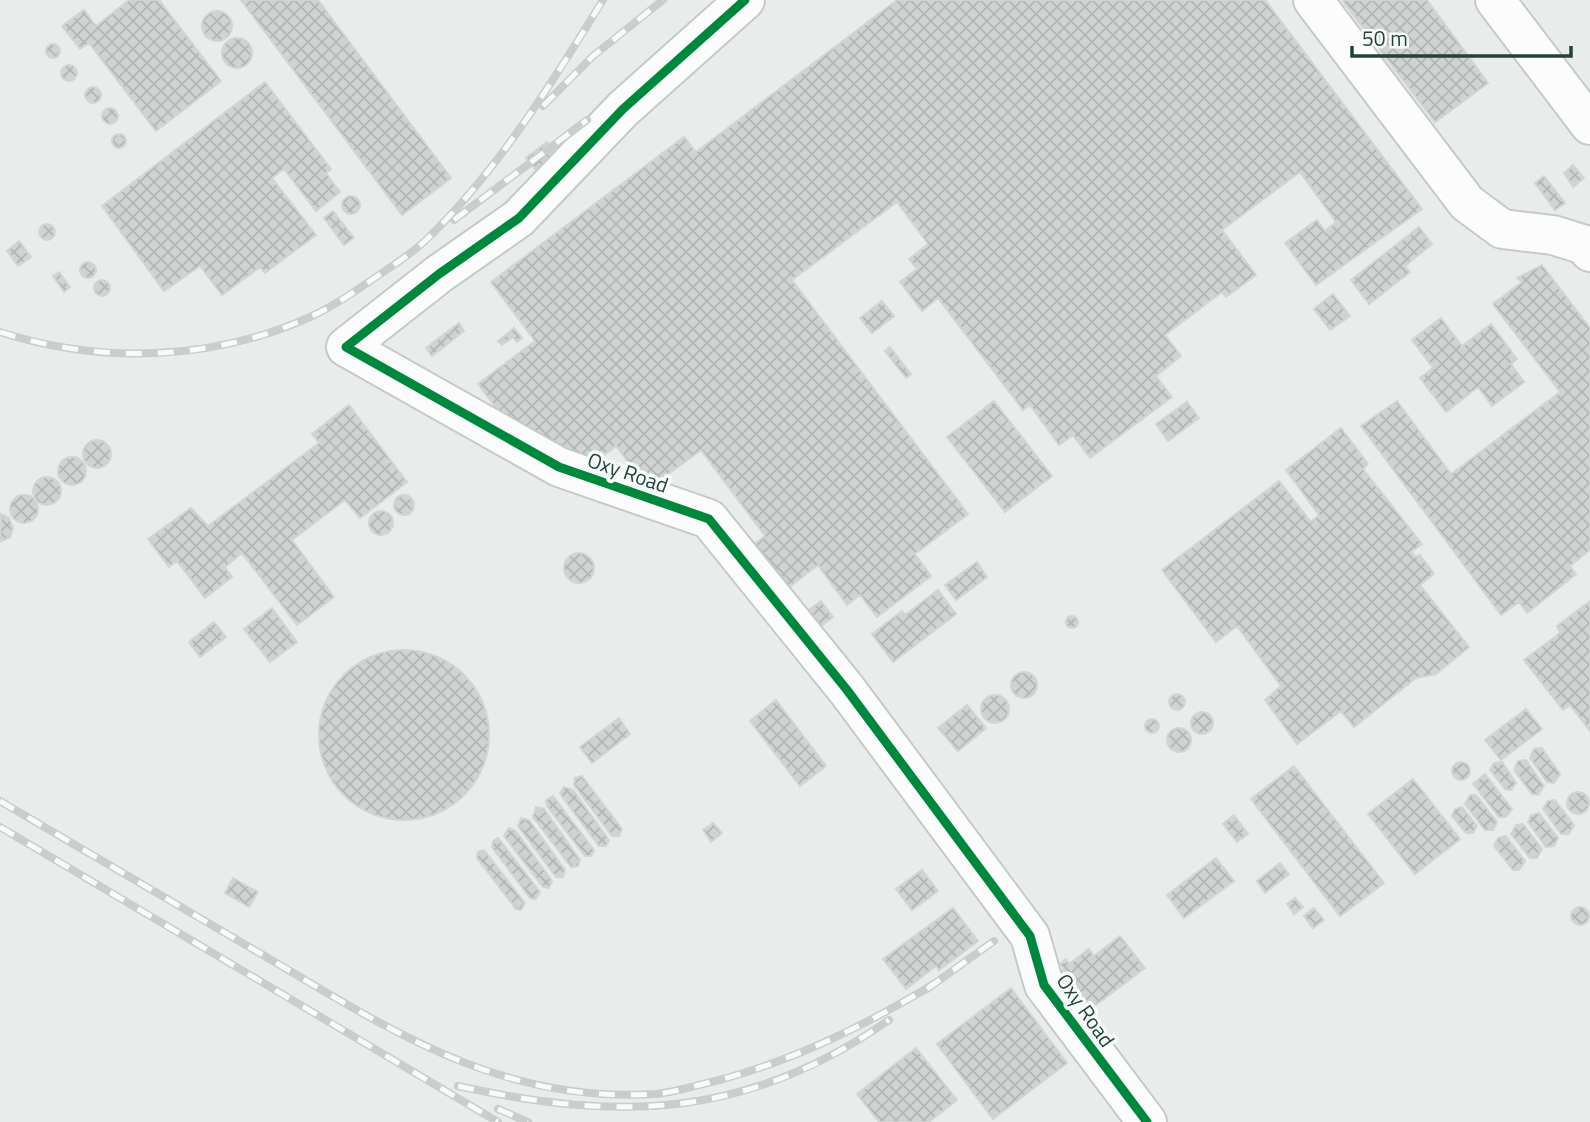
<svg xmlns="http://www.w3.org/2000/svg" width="1590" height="1122" font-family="'Titillium Web',sans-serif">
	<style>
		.building { fill: url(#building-cross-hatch); stroke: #d1d6d4; stroke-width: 2 }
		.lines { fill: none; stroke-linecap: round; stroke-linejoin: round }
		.minor-casing { stroke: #c5cac8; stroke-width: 42 }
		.minor { stroke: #fcfcfc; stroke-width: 38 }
		.rail-casing { stroke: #c9cdcc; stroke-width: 8 }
		.rail { stroke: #f7fbf9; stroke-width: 5; stroke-dasharray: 16; stroke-linecap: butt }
		.cycleway-casing { stroke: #f7fbf9; stroke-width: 13 }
		.cycleway { stroke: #00873e; stroke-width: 9 }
		.labels { text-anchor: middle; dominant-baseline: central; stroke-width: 7; stroke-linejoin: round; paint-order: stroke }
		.street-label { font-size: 21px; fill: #24423a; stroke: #f7fbf9 }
	</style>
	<defs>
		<pattern id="building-cross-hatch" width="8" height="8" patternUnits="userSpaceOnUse" patternTransform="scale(1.75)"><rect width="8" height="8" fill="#cfd4d2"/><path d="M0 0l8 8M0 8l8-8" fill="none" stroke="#b2b7b5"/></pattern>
	</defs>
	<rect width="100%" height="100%" fill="#e8edeb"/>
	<path class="building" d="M159 0 221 81 156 131 89 43 80 49 62 26 84 10 96 26 129 0Z
		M241 0H318L451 178 402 215Z
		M897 0H1265L1422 209 1316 285 1285 243 1317 220 1325 231 1336 222 1300 172 1222 230 1256 275 1226 297 1222 292 1165 335 1181 356 1156 376 1172 397 1090 458 1073 435 1059 445 1030 405 1023 410 938 298 922 311 900 282 917 269 909 259 928 244 897 202 792 280 968 514 915 554 931 576 877 617 860 595 847 605 818 565 788 588 755 544 765 536 701 450 648 489 616 446 588 467 508 424 478 384 535 341 491 282 684 137 696 152Z
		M1342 0H1427L1488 83 1435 122Z
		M202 26a15 15 0 1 1 30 0a15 15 0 1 1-30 0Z
		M222 53a15 15 0 1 1 30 0a15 15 0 1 1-30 0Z
		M46 51a7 7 0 1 1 14 0a7 7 0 1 1-14 0Z
		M61 73a8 8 0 1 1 16 0a8 8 0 1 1-16 0Z
		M265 82 331 169 326 173 340 192 316 211 284 169 272 178 316 235 265 273 260 267 222 295 200 266 164 291 102 206Z
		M85 95a8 8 0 1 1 16 0a8 8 0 1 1-16 0Z
		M102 116a8 8 0 1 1 16 0a8 8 0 1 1-16 0Z
		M112 141a7 7 0 1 1 14 0a7 7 0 1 1-14 0Z
		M547 142 565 164 544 180 526 158Z
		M1573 165 1584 178 1573 187 1564 173Z
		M1544 176 1565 203 1555 210 1535 183Z
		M342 205a9 9 0 1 1 18 0a9 9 0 1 1-18 0Z
		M333 211 354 238 344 245 324 218Z
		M39 232a8 8 0 1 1 16 0a8 8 0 1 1-16 0Z
		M1419 227 1432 244 1405 266 1410 272 1369 304 1351 280Z
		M19 241 31 257 18 266 7 251Z
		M80 270a8 8 0 1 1 16 0a8 8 0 1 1-16 0Z
		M1542 265 1590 328V550L1570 566 1576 574 1527 613 1519 602 1501 615 1361 426 1397 401 1451 474 1560 392 1493 304 1522 282 1517 278Z
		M59 272 70 287 64 292 53 276Z
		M94 288a8 8 0 1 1 16 0a8 8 0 1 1-16 0Z
		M1333 294 1350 316 1330 330 1314 309Z
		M882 301 894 316 872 333 860 318Z
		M1441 318 1462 346 1491 324 1517 359 1511 364 1524 382 1492 406 1478 387 1446 412 1420 378 1433 368 1412 340Z
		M459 323 464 331 432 356 426 348Z
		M514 328 522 338 517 342 513 337 502 345 498 341Z
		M890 347 911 374 906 378 885 351Z
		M994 401 1052 476 1005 512 947 437Z
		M1187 402 1199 418 1168 441 1156 424Z
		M349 405 407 482 360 518 345 500 292 540 334 597 297 625 242 553 225 567 232 577 205 598 177 561 169 567 148 539 191 508 208 526 319 443 312 434Z
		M1341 428 1368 464 1363 469 1422 544 1411 552 1416 557 1420 555 1434 574 1420 585 1469 647 1436 674 1416 678 1354 727 1341 711 1297 744 1265 700 1281 686 1237 626 1216 642 1162 570 1279 481 1311 522 1319 515 1286 470Z
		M83 454a14 14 0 1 1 28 0a14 14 0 1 1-28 0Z
		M58 471a14 14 0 1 1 28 0a14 14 0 1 1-28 0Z
		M33 491a14 14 0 1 1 28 0a14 14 0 1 1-28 0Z
		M394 505a10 10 0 1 1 20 0a10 10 0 1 1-20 0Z
		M10 509a14 14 0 1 1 28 0a14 14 0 1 1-28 0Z
		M369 523a12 12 0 1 1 24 0a12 12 0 1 1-24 0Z
		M1 514 9 518 13 528 10 537 0 542Z
		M564 568a15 15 0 1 1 30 0a15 15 0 1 1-30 0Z
		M977 562 987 577 956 600 945 585Z
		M938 590 956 614 893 662 872 634 902 611 905 615Z
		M821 601 833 617 817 629 805 613Z
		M1590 601V731L1570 705 1563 710 1524 660 1560 633 1557 626Z
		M272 608 297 642 270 662 244 629Z
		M1066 622a6 6 0 1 1 12 0a6 6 0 1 1-12 0Z
		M214 622 226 637 200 657 189 642Z
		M319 735a85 85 0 1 1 170 0a85 85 0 1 1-170 0Z
		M1011 685a13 13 0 1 1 26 0a13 13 0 1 1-26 0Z
		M1169 702a8 8 0 1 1 16 0a8 8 0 1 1-16 0Z
		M981 709a14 14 0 1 1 28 0a14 14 0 1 1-28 0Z
		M776 700 826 766 800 786 750 721Z
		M967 705 986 728 958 751 938 728Z
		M1526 709 1542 729 1501 760 1485 740Z
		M1191 723a11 11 0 1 1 22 0a11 11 0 1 1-22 0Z
		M619 718 630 734 592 763 580 747Z
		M1145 726a7 7 0 1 1 14 0a7 7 0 1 1-14 0Z
		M1167 740a12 12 0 1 1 24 0a12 12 0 1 1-24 0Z
		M1542 748 1560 774 1554 783 1547 782 1530 758 1534 749Z
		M1526 760 1544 786 1538 795 1532 794 1514 770 1518 761Z
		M1502 762 1516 783 1511 790 1505 789 1490 770 1494 763Z
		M1452 771a9 9 0 1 1 18 0a9 9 0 1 1-18 0Z
		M1294 766 1384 883 1340 916 1251 799Z
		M1485 774 1512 809 1506 817H1499L1473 784Z
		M582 776 622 829 619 836H612L574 785 575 778Z
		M1413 779 1460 839 1415 874 1368 814Z
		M564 787 573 790 609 840 606 846H599L563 798 560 793Z
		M1567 803a11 11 0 1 1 22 0a11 11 0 1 1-22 0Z
		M1470 795H1476L1497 822 1493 830H1485L1465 804Z
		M553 796 594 850 591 856H585L547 806 546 800Z
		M1555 800 1574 825 1569 834H1561L1543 809 1548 801Z
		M536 807 544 809 580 860 578 866 571 867 533 817Z
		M1462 807 1477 826 1473 833H1466L1452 816 1455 809Z
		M1539 813 1558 838 1554 846 1546 847 1528 822 1531 815Z
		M1234 815 1248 834 1237 842 1223 824Z
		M521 818 529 820 565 870 563 877H556L518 826Z
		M713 823 722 833 711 842 703 830Z
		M1523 824 1542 849 1537 858H1530L1511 834 1516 825Z
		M509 828 516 831 552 881 549 888 543 887 504 836Z
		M1506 836 1525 861 1519 870H1513L1494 846 1498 838Z
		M498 838 540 892 536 899 530 898 492 847 493 841Z
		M484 850 525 903 521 910 516 909 477 858 478 852Z
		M1216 858 1234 881 1184 918 1167 895Z
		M1280 863 1289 874 1265 893 1257 881Z
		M922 870 938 891 912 910 896 889Z
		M233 878 258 892 249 907 225 893Z
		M1295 898 1303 907 1294 914 1287 904Z
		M1571 916a9 9 0 1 1 18 0a9 9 0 1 1-18 0Z
		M953 908 978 941 939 970 936 966 906 989 883 959Z
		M1314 908 1324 920 1313 928 1304 916Z
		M1120 936 1145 968 1085 1013 1056 974 1064 969 1060 964 1066 959 1069 964 1089 949 1094 956Z
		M1011 988 1067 1063 993 1119 937 1044Z
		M916 1048 957 1100 929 1122H879L857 1094Z"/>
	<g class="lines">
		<defs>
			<path id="minor" d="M745 0 623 109 519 218 439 274 346 347 559 467 709 519 847 690 1030 936 1044 985 1147 1122
				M1313 0 1467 203 1502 229 1553 235 1585 245 1590 252
				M1495 0 1590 125"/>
		</defs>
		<use href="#minor" class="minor-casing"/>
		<use href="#minor" class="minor"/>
		<defs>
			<path id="rail" d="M543 106 593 56 663 0
				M454 220 587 120
				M0 332C100 364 213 361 310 317 332 307 353 293 373 279 392 266 412 254 428 238 498 170 552 83 603 0
				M0 801C84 850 167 899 251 948 383 1025 495 1104 656 1094 677 1092 701 1084 723 1079 799 1058 866 1025 934 984
				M0 827 498 1122
				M927 989 994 941
				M458 1086C622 1122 748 1118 889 1020
				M498 1109 528 1122"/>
		</defs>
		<use href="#rail" class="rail-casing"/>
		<use href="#rail" class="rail"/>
		<defs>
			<path id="cycleway" d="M745 0 623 109 519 218 439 274 346 347 559 467 709 519 847 690 1030 936 1044 985 1147 1122"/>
		</defs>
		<use href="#cycleway" class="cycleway-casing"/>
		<use href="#cycleway" class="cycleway"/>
	</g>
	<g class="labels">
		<g class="street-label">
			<text transform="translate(628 472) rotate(19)">Oxy Road</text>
			<text transform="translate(1086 1010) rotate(55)">Oxy Road</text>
		</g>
	</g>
	<path d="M1352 46v10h219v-10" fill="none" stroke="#24423a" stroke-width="3.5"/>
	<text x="1362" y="46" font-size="21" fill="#24423a" stroke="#f7fbf9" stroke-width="5" paint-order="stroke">50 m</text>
</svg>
